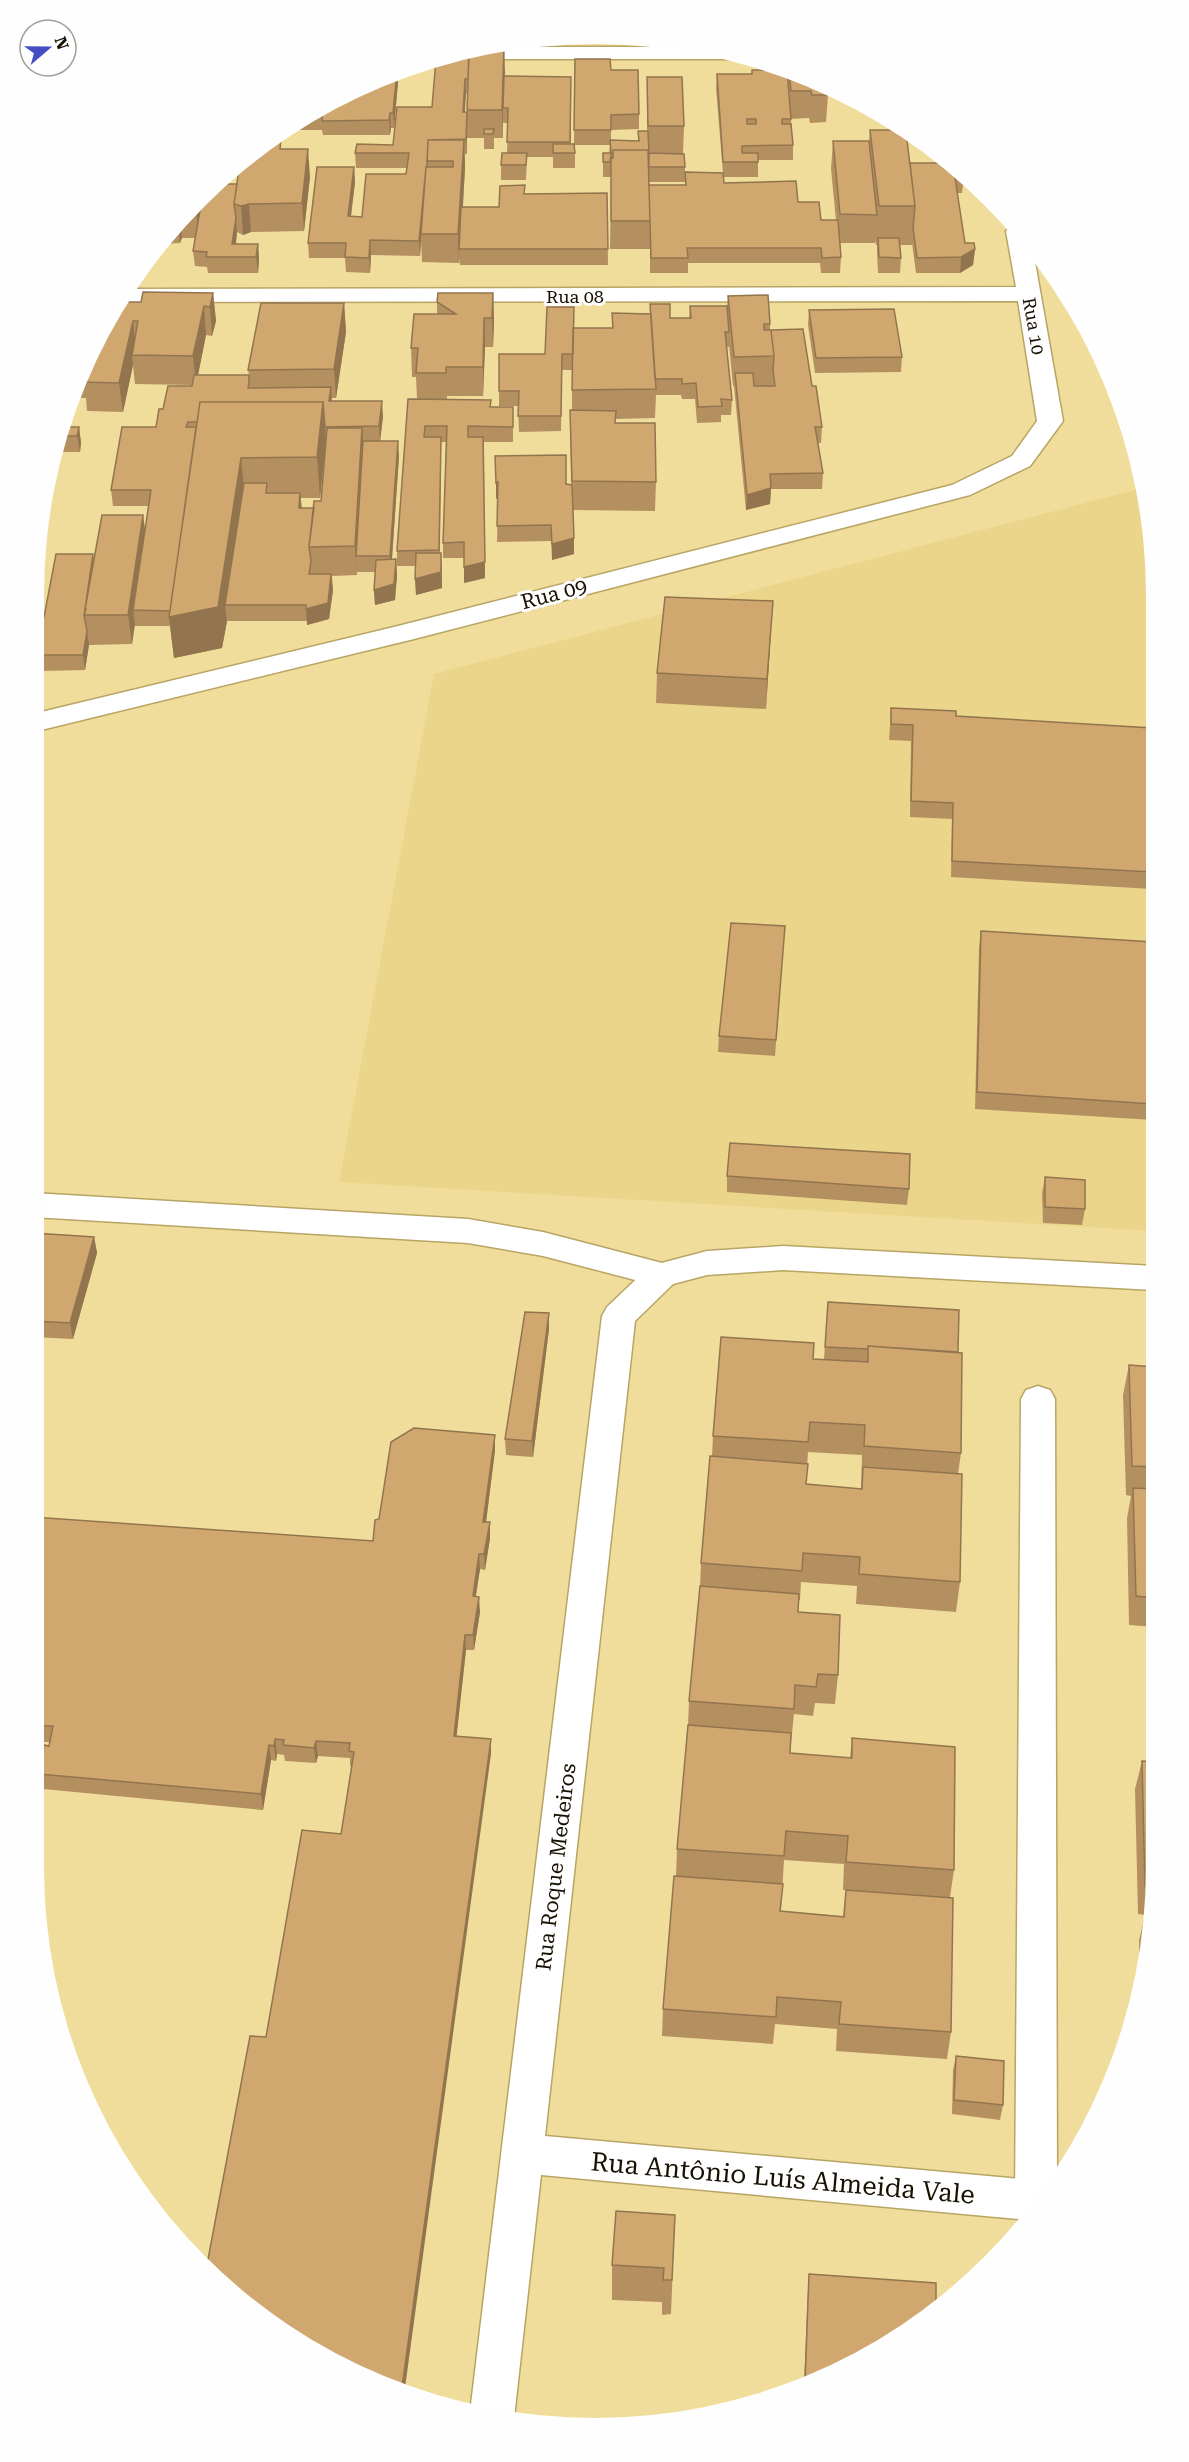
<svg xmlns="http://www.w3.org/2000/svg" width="1189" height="2462" font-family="'Roboto Serif',serif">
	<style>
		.built { fill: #ead58a }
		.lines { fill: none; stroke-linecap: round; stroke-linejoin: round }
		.lane-casing { stroke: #b8a565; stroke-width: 3 }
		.street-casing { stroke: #b8a565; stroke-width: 3 }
		.lane { fill: #fff; fill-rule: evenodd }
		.street { fill: #fff; fill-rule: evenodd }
		.wall { fill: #b49060; fill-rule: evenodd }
		.shaded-wall { fill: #92754e }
		.building { fill: #d1a770; stroke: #92754e; stroke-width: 1.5; fill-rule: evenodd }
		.labels { text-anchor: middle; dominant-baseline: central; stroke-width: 6; stroke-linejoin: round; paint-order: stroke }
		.far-street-label { font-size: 18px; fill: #181000; stroke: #fefefe }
		.street-label { font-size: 21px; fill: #181000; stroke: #fefefe }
		.near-street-label { font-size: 26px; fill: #181000; stroke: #fefefe }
	</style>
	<rect width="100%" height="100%" fill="#f0dd9b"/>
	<path class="built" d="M1142 488 1151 521 1154 1231 339 1182 434 674Z"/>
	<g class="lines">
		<defs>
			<path id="lane" d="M33 1193 468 1219 543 1232 662 1263 674 1266 679 1275 674 1284 662 1287 543 1256 468 1243 33 1217Z
				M1038 1386 1050 1390 1055 1399 1057 2185 1029 2218 1021 2215 1015 2201 1021 1399 1026 1390Z"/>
			<path id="street" d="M476 47H713L743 56 734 59H456L447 55Z
				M1013 225 1032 245 1063 421 1030 466 970 495 414 639 33 732V714L398 626 952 485 1012 456 1037 421 1018 301 117 302 124 289 1016 287 1006 231Z
				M783 1246 1154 1266V1290L783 1270 707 1275 673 1284 635 1321 545 2136 1043 2181 1056 2186 1028 2220 541 2175 514 2418H485L470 2413 602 1316 607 1307 650 1266 707 1251Z"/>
		</defs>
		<use href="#lane" class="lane-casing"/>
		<use href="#street" class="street-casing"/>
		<use href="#lane" class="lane"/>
		<use href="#street" class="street"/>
	</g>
	<path class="wall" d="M436 59 505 76 571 77V144L575 153V168H553V157H527L526 180H501V165L507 153 508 123H503V138H494V149H484V138H467V154H465V168L463 207H499L525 194 607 193 608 265H460L459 259V263L422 262 421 240 420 256 371 255 370 273 346 272 345 258H309L308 243 354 167 355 182 351 216 362 217 406 174 407 168H356L355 153 393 145 432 107ZM466 93H467V112H464Z
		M575 59 611 70 639 114V129L611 130V140L638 141V131H647V77L684 126 683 154 685 167V182H649V189L685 185V172L723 173 716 88 717 74H751L786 70V69L810 76 828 95 826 122 810 123 809 118 791 119 793 145V160H758V177H723L724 183 798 202 821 220H836L831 169 833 141H869L870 130 910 163 964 178 962 193H957L965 243 975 249 973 265 960 273H916L912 243V245H900L901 258 900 273H878L877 253V245H876L875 240V243H840L841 257 840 273H821L820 263H688V273H650V248V249H610L611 173 610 177H603V153H609L610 145H574Z
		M380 76 398 82 394 128H391L390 135H323L322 130H289L288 124Z
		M282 149 310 177 304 231 251 232 243 235 237 232 236 244H258L259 259 258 273H208L207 267 195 266 193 251 195 238H182L180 243 161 244V242L198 197 237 184Z
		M213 293 216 321 212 336 206 335 198 375H249L248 370 344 303 346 332 336 398H331L332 401 383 416 380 441 399 456 392 559H396L397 575 395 600 375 605 374 590 375 572H357V575L332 576 333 590 329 619 307 625V621H227L222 648 174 658 170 626H135V624L132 644 89 645 85 670 40 671 37 655H33V594L39 563 43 578 34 617H44L94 563 143 515 145 531 149 506H113L111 490 156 427 163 409 192 385 135 384 133 365 123 412 87 411 86 398H70L76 379 117 302H141ZM325 452 321 501 314 508H301V498H320Z
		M493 293 494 322 493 347H485L483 396H447V400H491V407H513V442H484L485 578 464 583V558H443V543L446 442H441L440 553 442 569V588L416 595 415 566H397V551L417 399 416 377H412L411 348 437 314V302Z
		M728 296 770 324V330L812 386 822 427 821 443H818L823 473 822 489H771L770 504 746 510 734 386H733L729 345V347H727L732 400 731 415H721V422L697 423 695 399H682L681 395H656L655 418 615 419V423L656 482 655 511 573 510 574 554 552 560 551 541 497 542 498 498 496 499 566 484H571L570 410H572V370H562L561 431 519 432 518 406H499V391L545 354 574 328H612V313L650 314V304L670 318H689L690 306H727Z
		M809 310 902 357 901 372 815 373 808 325Z
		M1094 346 1111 375 1102 376Z
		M1115 387 1133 453H1129L1114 396Z
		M61 427H79L81 443 80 452H54Z
		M771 631 766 709 656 703 657 673Z
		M891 708 956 716 1152 728V889L951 877 952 819 910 817 911 741 889 740Z
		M785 926 775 1056 718 1052 719 1036Z
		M981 931 1153 942V1120L975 1109 979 947Z
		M727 1176 909 1189 907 1205 727 1192Z
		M1045 1177 1085 1209 1082 1225 1043 1223 1042 1193Z
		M33 1233 94 1237 97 1253 73 1339 33 1337Z
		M828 1302 958 1352 961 1453 958 1474 960 1582 956 1612 856 1604 857 1586 801 1582 800 1600H799L798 1612 838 1675 835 1704 815 1703 813 1716 794 1714 790 1753 850 1758 852 1738 954 1870 950 1897 951 2032 947 2059 836 2051 837 2029 775 2024 773 2044 662 2036 663 2009 676 1876 677 1849 688 1725 689 1701 700 1587 701 1563 712 1456 713 1436 813 1359H824ZM808 1452 862 1455 861 1489 806 1484ZM784 1860 844 1864 843 1890H846L843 1916 781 1911Z
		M549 1329 533 1457 506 1455 505 1439Z
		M1129 1365 1154 1367 1155 1627 1129 1625 1127 1518 1131 1496 1126 1495 1123 1395Z
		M495 1435V1450L486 1522H490V1538L485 1570 480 1569 476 1596 480 1612 474 1650H466L456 1736 491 1754 266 2037 341 1834 352 1766H350V1758L318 1756 316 1763 285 1761 284 1755 277 1754 276 1761 271 1760 263 1810 43 1789 39 1774 50 1742H33V1517L373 1541 379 1519Z
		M1142 1761 1156 1868 1145 1977 1140 1993 1139 1941 1145 1915 1138 1914 1135 1789Z
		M956 2056 1003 2105 1000 2120 952 2114 953 2070Z
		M675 2215 671 2314 662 2315V2302L612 2300V2265Z
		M809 2274 843 2371 804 2383 808 2288Z"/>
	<path class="shaded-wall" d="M504 45 505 72 504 108H503V138L502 110Z
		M397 70 398 82 394 128 393 113Z
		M465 79 466 93 464 127 463 112Z
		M390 113 391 128 390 135 389 120Z
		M467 123V154L466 139Z
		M464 140 465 168 460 249H459V263L458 234Z
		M308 149 310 177 304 231 302 203Z
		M354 167 355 182 349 231 348 216Z
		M424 188 421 240 420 256 419 241Z
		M204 192 199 238 195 200Z
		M249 204 251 232 243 235 241 206Z
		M236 218 237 232 234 259 232 244Z
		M180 219 182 238 180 243 178 221Z
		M370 240 371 255 370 273 369 258Z
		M258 244 259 259 258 273 256 257Z
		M975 249 973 265 960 273 961 257Z
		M213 293 216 321 212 336 210 307Z
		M493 293 494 322 493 347 492 318Z
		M344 303 346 332 336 398 334 369Z
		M204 306 206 335 196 385 193 356Z
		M484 318 485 347 483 396V367Z
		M133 321 136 350 132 355 133 365 123 412 119 383Z
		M331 387 332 402 329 401Z
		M382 401 383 416 380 442 379 426Z
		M323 402 326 442 320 498 317 457Z
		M79 427 81 443 80 452 77 436Z
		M362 428 364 457 356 556 357 575 355 546Z
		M441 437V453L439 566V550Z
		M483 437 485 578 464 583V567Z
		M398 441 399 456 391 572 390 556Z
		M241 458 245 498 225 605 227 621 222 648 174 658 169 617Z
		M498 482V498L496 499V483Z
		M771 488 770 504 746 510 747 495Z
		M300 493 302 509 299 508Z
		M143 515 147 545 133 610 135 624 132 644 128 615Z
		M574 538V554L552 560V544Z
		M441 553 442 588 416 595 415 579Z
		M93 554 95 570 85 609Z
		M38 555 43 578 33 620V594Z
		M396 559 397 575 395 600 375 605 374 590Z
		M331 574 333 590 329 619 307 625 306 609Z
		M773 601 771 631 766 709 767 679Z
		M87 631 89 645 85 670 83 655Z
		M94 1237 97 1253 73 1339 70 1323Z
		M549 1313V1329L533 1457 532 1441Z
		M495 1435V1450L484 1538 483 1522Z
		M490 1522V1538L485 1570 484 1554Z
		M479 1554 480 1569 473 1612V1596Z
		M479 1597 480 1612 474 1650 473 1635Z
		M465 1635 466 1650 455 1751 454 1736Z
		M275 1739 277 1754 276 1761 274 1746Z
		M491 1739V1754L405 2388 402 2387Z
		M316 1741 318 1756 316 1763 314 1748Z
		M269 1745 271 1760 263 1810 261 1794Z"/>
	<path class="building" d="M482 45H504L502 110H467L469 49Z
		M441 57 469 58 468 79H465L463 112H467L466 139 428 140 427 167H426L419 241 370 240 369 258 345 257 346 243H308L317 167H354L348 216 362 217 366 174H406L409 153H355L357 144 393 145 397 107H432L436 59Z
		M575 59H610L611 70H638L639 114 611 115V130H574Z
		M397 70 393 113H390L389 120 322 121 323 106 380 76Z
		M752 70H787L791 119H782V124H791L793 145 742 146V153H758V162H723L717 74H752ZM747 119H756V124H747Z
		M789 70 810 76 826 85 828 95H812L811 91H791Z
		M504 76 571 77 570 142H507L508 108H503Z
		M647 77H682L684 126H648Z
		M484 129H494L493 134H484Z
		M870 130H904L906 132 915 206H879Z
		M638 131H648L649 153 684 154 685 167H649V153H648V150H613V153H611L610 140 639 141Z
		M281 139 280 149H308L302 203 249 204 241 206 234 204 240 162 268 140Z
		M428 140H464L458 234H421L426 167H453V161H427Z
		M833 141H869L877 215 840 214Z
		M553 144H574L575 153H553Z
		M613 150H648L650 221H611V157L613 158Z
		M502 153H527L526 165H501Z
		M603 153H611L610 162H603Z
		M910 163H950L963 176 964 178H955L965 243H974L975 249 961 257 917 258 913 228 915 206Z
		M685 172 723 173 724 183 796 181 798 202H819L821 220H838L841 257 822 258 821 248H687L688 258H651L649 185H686Z
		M214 184H237L234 204 236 218 232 244H258L256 257H206L207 252 193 251 203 193Z
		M525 185 524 194 607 193 608 249H459L461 207H499L500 186Z
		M878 238H899L901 258 879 257Z
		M143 292 213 293 210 307 204 306 193 356 132 355 138 321H133L119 383 83 382 86 369H81L117 302H141Z
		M438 293H493L492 318H484L483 367H446V373H416L418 348H411L414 314H456L437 302Z
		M768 295 770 324H764V330H771L774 356 734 357 728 296Z
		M261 303H344L334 369 248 370Z
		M650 304H670V318H691L690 306H727L729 332H725L732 400 721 399 722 406 698 407 696 383 682 384V379H655Z
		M547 307H574L573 354H562L561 416H518L519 391H499V354H545Z
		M894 309 902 357 816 358 809 310Z
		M612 313 651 314 656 389 572 390 573 328H613Z
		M803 329 812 386H816L822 427H815L823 473 770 474 771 488 747 495 735 373H753L754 386H775L773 371 774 356 771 330H770Z
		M194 375H249V383L248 388 331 387 329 401H382L379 426 325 427 323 402H200L197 422H188L186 427H196L170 611 133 610 151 490H111L122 427H156L159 409H163L168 386H192Z
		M408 399 491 400 490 407H513V427L468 426V437H483L485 562 464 567V542L443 543 447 426H425L424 437H441L439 550 397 551Z
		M200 402H323L317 457 241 458 218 607 169 617Z
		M570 410 616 411 615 423H655L656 482 572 481Z
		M61 427H79L77 436H59Z
		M327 428H362L355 546 309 547 314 501H321Z
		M363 441H398L390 556H356Z
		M566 455V484L572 485 574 538 552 544 551 525 497 526 498 482 496 483 495 456Z
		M244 483H267L266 493H300L299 508H314L309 547 311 561 309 574H331L328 603 306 609V605H225Z
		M102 515H143L128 615H84Z
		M416 553H441V572L415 579Z
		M56 554H93L85 609H86L84 615 87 631 83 655H37L40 639H33V617H44Z
		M37 555H38L37 563H40L33 593Z
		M396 559 394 584 374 590 376 560Z
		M665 597 773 601 767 679 657 673Z
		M891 708 956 711V716L1152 728V872L952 861 953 803 911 801 913 725 891 724Z
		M731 923 785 926 776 1040 719 1036Z
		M981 931 1153 942V1104L977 1092Z
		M730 1143 910 1154 909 1189 727 1176Z
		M1045 1177 1085 1180V1209L1045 1207Z
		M33 1233 94 1237 70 1323 33 1321Z
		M828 1302 959 1310 958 1352 868 1346V1349L825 1347Z
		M525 1312 549 1313 532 1441 505 1439Z
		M721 1337 814 1343 813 1359 868 1362V1346L962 1353 961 1453 864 1446 865 1425 810 1422 808 1442 713 1436Z
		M1129 1365 1154 1367 1155 1467 1132 1466Z
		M414 1428 495 1435 483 1522H490L484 1554H479L473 1596 479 1597 473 1635H465L454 1736 491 1739 402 2387 313 2354 224 2289 206 2270 250 2036 266 2037 302 1830 341 1834 354 1752 349 1751 350 1743 316 1741 314 1748 283 1745 284 1740 275 1739 274 1746 269 1745 261 1794 39 1774 44 1745 49 1746 53 1726H33V1517L373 1541 375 1520 379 1519 391 1442Z
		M710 1456 808 1464 806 1484 862 1489 863 1467 962 1474 960 1582 859 1574 860 1557 803 1553 802 1571 701 1563Z
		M1133 1488 1155 1489V1598L1136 1596Z
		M700 1586 799 1594 798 1612 840 1615 838 1675 818 1674 816 1687 795 1685 794 1709 689 1701Z
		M688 1725 791 1733 790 1753 852 1758V1738L955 1747 954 1870 846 1862 848 1836 786 1831 784 1856 677 1849Z
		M1142 1761 1156 1762V1868L1154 1887 1145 1886Z
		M674 1876 783 1884 780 1911 844 1917 846 1890 953 1898 951 2032 839 2024 841 2002 777 1997 776 2017 663 2009Z
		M1146 1913 1151 1914 1147 1957Z
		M956 2056 1004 2061 1003 2105 954 2100Z
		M616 2211 675 2215 672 2280H663L664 2268 612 2265Z
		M809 2274 936 2283V2305L843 2371 805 2382Z"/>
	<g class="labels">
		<g class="far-street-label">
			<text x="575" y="296">Rua 08</text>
			<text transform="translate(1034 326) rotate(80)">Rua 10</text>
		</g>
		<g class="street-label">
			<text transform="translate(554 594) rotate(-15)">Rua 09</text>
			<text transform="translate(556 1867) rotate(-83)">Rua Roque Medeiros</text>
		</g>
		<g class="near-street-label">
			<text transform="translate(783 2178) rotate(5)">Rua Antônio Luís Almeida Vale</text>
		</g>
	</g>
	<path d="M0 0H1189V2462H0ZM595 44H595A551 551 0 0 1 1146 595V1867A551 551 0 0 1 595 2418H595A551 551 0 0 1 44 1867V595A551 551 0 0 1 595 44Z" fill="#fefefe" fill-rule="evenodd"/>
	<g transform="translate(48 48) rotate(70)"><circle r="28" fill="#fefefe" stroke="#a29f98" stroke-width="1.5"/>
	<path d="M0-4.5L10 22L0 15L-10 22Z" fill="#444ec3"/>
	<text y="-9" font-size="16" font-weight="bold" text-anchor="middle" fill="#181000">N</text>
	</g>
</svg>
